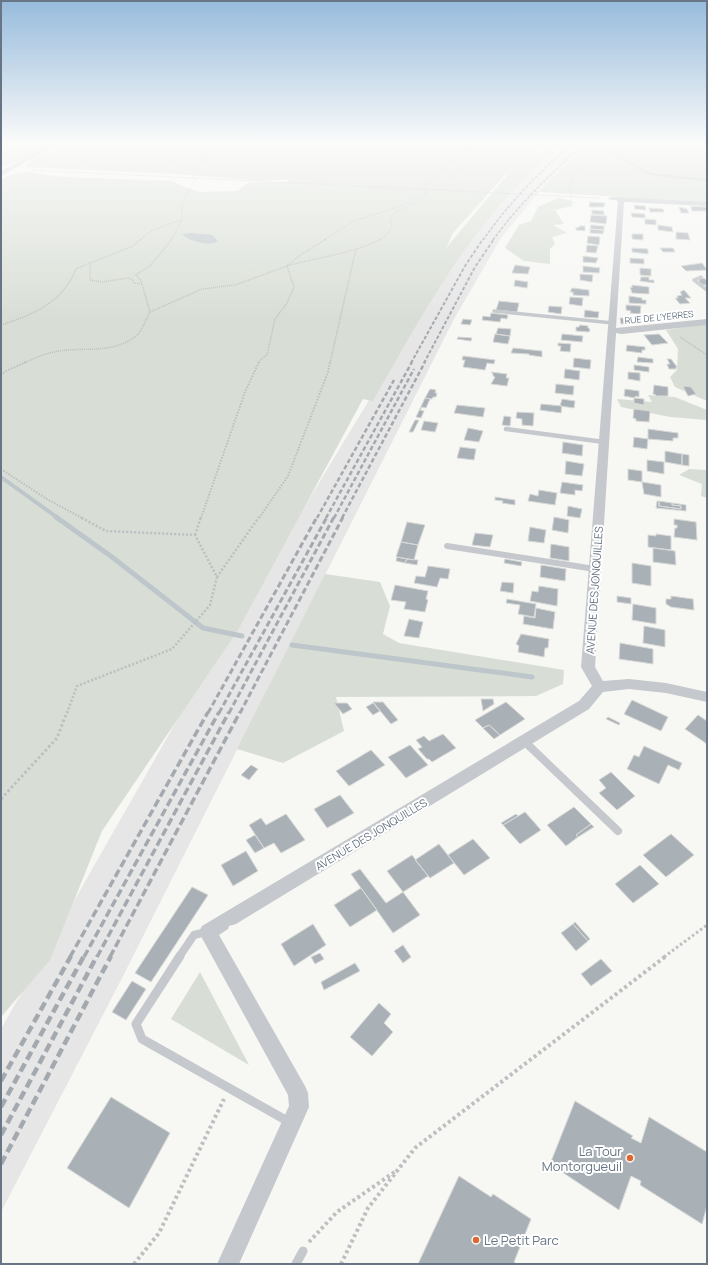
<svg xmlns="http://www.w3.org/2000/svg" width="708" height="1265" font-family="Manrope,sans-serif">
	<style>
		.built { fill: #e5e6e5 }
		.green { fill: #d8ded5; fill-rule: evenodd }
		.water { fill: #bdc6cb }
		.lines { fill: none; stroke-linecap: round; stroke-linejoin: round }
		.stream-far2 { stroke: #bdc6cb; stroke-width: 2.5 }
		.stream-far1 { stroke: #bdc6cb; stroke-width: 4 }
		.stream { stroke: #bdc6cb; stroke-width: 5 }
		.building { fill: #a9b1b7; stroke: #d8d9d7 }
		.path-far5 { stroke: #bdbfc1; stroke-width: 1; stroke-dasharray: 1 1; stroke-linecap: butt }
		.path-far4 { stroke: #bdbfc1; stroke-width: 1.5; stroke-dasharray: 1 1; stroke-linecap: butt }
		.path-far3 { stroke: #bdbfc1; stroke-width: 2; stroke-dasharray: 1.5 1.5; stroke-linecap: butt }
		.path-far2 { stroke: #bdbfc1; stroke-width: 2.5; stroke-dasharray: 2 2; stroke-linecap: butt }
		.path-far1 { stroke: #bdbfc1; stroke-width: 3; stroke-dasharray: 2.5 2.5; stroke-linecap: butt }
		.path { stroke: #bdbfc1; stroke-width: 4; stroke-dasharray: 3 3; stroke-linecap: butt }
		.service-far4 { stroke: #c5c8cc; stroke-width: 3.5 }
		.service-far3 { stroke: #c5c8cc; stroke-width: 4.5 }
		.service-far2 { stroke: #c5c8cc; stroke-width: 6 }
		.service-far1 { stroke: #c5c8cc; stroke-width: 8 }
		.service { stroke: #c5c8cc; stroke-width: 9 }
		.minor { fill: #c5c8cc; fill-rule: evenodd }
		.tertiary { fill: #c5c8cc; fill-rule: evenodd }
		.rail-far5 { stroke: #a4a9af; stroke-width: 1.5; stroke-dasharray: 3 1.5; stroke-linecap: butt }
		.rail-far4 { stroke: #a4a9af; stroke-width: 2; stroke-dasharray: 3.5 2; stroke-linecap: butt }
		.rail-far3 { stroke: #a4a9af; stroke-width: 2.5; stroke-dasharray: 4.5 2.5; stroke-linecap: butt }
		.rail-far2 { stroke: #a4a9af; stroke-width: 3; stroke-dasharray: 6 3; stroke-linecap: butt }
		.rail-far1 { stroke: #a4a9af; stroke-width: 3.5; stroke-dasharray: 8 3.5; stroke-linecap: butt }
		.rail { stroke: #a4a9af; stroke-width: 4.5; stroke-dasharray: 9 4.5; stroke-linecap: butt }
		.poi-dot { fill: #db6731; stroke: #fff; stroke-width: 1.5 }
		.labels { text-anchor: middle; dominant-baseline: central; stroke-width: 4; stroke-linejoin: round; paint-order: stroke }
		.far-street-label { font-size: 9px; fill: #677584; stroke: #fff }
		.street-label { font-size: 11px; fill: #677584; stroke: #fff }
		.near-poi-label { font-size: 13px; fill: #677584; stroke: #fff; text-anchor: end }
	</style>
	<rect width="100%" height="100%" fill="#f7f7f4"/>
	<path class="built" d="M557 142H594L539 192 501 238 454 319 122 978 1 1212V1029L200 680 459 251 510 187 548 148Z"/>
	<path class="green" d="M1 142H55L13 164 1 166Z
		M68 142H548L538 154 557 142H565C551 151 539 164 527 176 461 241 418 322 373 401L363 399 238 630 102 831 50 960 1 1017V180L7 176 25 172 64 177 172 181 181 186 199 192 237 191 248 183 289 182 286 179 263 181 177 174 26 167C30 157 58 147 68 142ZM509 173 451 242 446 249 453 233 505 175Z
		M592 142H707V202L539 192 579 154H577Z
		M558 198 573 201 572 206 555 210 564 224 553 225 567 233 552 237 555 244 550 249V264L524 261 505 248 519 225 531 221 538 207Z
		M707 324V401L675 387 670 377 677 370 678 349 666 330Z
		M648 395 675 397 707 410V420L670 417 621 407 617 399 652 402Z
		M689 469 707 470V498L701 496 702 484 679 475Z
		M325 574 380 582 390 606 383 634 399 643 564 670 563 684 536 696 336 697 344 731 283 763 237 749Z
		M200 972 249 1065 171 1019Z"/>
	<path class="water" d="M192 233 212 235 218 241C210 247 188 241 182 234Z"/>
	<g class="lines">
		<path class="stream-far2" d="M613 154 650 174 707 180"/>
		<path class="stream-far1" d="M1 477 58 518"/>
		<path class="stream" d="M56 517 112 557 203 628 242 636
			M292 645 532 677"/>
	</g>
	<path class="building" d="M590 202 605 203 604 207H589Z
		M634 205 645 206 646 210 635 209Z
		M691 206 706 207 707 211H692Z
		M679 207 687 209 689 213H681Z
		M649 208 663 209 664 212H650Z
		M592 210 604 211V215L592 214Z
		M631 213 645 214V218L632 217Z
		M591 215 607 216 606 224 590 222Z
		M645 219 656 220V225L645 224Z
		M591 225 604 226V230L590 229Z
		M658 225 672 227 673 232 658 230Z
		M579 226H585V231L576 230V227L579 228Z
		M590 229 604 230 603 234 590 233Z
		M676 232 688 233 690 240 676 239Z
		M632 234H643V240L632 239Z
		M588 236 600 237 599 245 587 243Z
		M587 245 598 246 596 253 586 252Z
		M632 248 648 249V254L632 252Z
		M660 248H673L675 252H663Z
		M583 256 598 258 596 263 583 262Z
		M630 258 644 259V264L630 263Z
		M702 263 707 270 686 271 681 266Z
		M515 265 530 267 528 274 512 273Z
		M583 266 600 268 599 273 583 272Z
		M640 268 651 269V276L640 275Z
		M580 274 593 275 592 282 580 280Z
		M641 277H649V280H654V283L640 281Z
		M704 278 707 281V285H703L699 282V279Z
		M515 280 528 282 527 288 514 286Z
		M632 285 649 287V294L632 293 630 287 632 288Z
		M572 288 589 290V296L573 295V292H570Z
		M684 290 691 298H685L690 303 680 304 675 298H678L677 296 682 295 680 292Z
		M629 296 642 298V300H646V304L629 303Z
		M570 297 583 298 582 306 569 304Z
		M499 301 519 303 517 312 496 310Z
		M626 305 641 306 640 314 630 313 631 311 626 310Z
		M549 306 562 307 561 314 548 312Z
		M585 310 599 312 598 318 584 317Z
		M491 313 508 315 507 319 501 318 500 322 482 320 483 316 490 317Z
		M665 313 671 319 661 320 655 314Z
		M620 318H634L636 321H631L632 323 621 324Z
		M463 319 472 320 470 325 461 324Z
		M580 325 588 326V328L590 329 589 332 576 331V327H579Z
		M498 328 511 329 510 336 496 334Z
		M495 334 510 336 508 344 493 342Z
		M562 334 583 336 582 342 561 340Z
		M659 334 668 343 652 345 644 335Z
		M458 337 472 338 471 341 457 339Z
		M558 343 571 344 570 352 560 351 561 346H558Z
		M627 345 645 347V350H642V353L626 351Z
		M513 348 542 351V357L529 355V354L511 353Z
		M463 356 495 360 494 364 487 363 485 370 463 367 465 360H462Z
		M638 357 653 359V363L637 362Z
		M574 358 591 360 590 369 573 367Z
		M667 359H671L677 367H676V369H669L667 364H670Z
		M634 365 649 367V372L634 370Z
		M565 369 580 371 579 380 564 378Z
		M491 372 507 374 506 378H509L507 386 491 384 495 377 493 376V374Z
		M628 372 640 373V381L628 379Z
		M556 384 574 386 573 395 555 393Z
		M654 385 668 387V396H656V395L653 394Z
		M683 386 691 387 696 394 688 396Z
		M430 389 436 390 435 393H437L436 397H433L432 399 425 398Z
		M625 389 639 391V397L635 396V398L624 396Z
		M425 398 430 399 426 408 422 407 420 410 424 411 421 418 416 417Z
		M634 398 644 399V405L634 403Z
		M562 399 575 401 574 408 560 406Z
		M541 404 562 406 561 413 540 410Z
		M457 405 485 408 483 417 454 413Z
		M634 409 650 411 649 422 636 421V419L633 418Z
		M517 412 534 413 533 426 522 425V419L516 418Z
		M504 416 511 417 510 426 502 425Z
		M415 420H419L413 432H409Z
		M424 421 438 423 435 432 421 430Z
		M468 428 483 431 479 442 464 440Z
		M648 429 678 433V438H673V441L648 439Z
		M634 437 648 439 647 449 633 447Z
		M563 442 583 445 582 456 562 453Z
		M460 447 476 449 474 460 457 458Z
		M665 451 682 454V465L665 462Z
		M682 454 689 455V466L682 465Z
		M647 460 664 462V474L647 471Z
		M566 461 584 464 582 476 565 474Z
		M628 469 642 471V482L628 480Z
		M562 482 583 485 582 491 575 490V495L560 493Z
		M642 482 661 485V497L644 494Z
		M539 490 557 493 555 505 528 501 530 494 538 496Z
		M495 497 515 500V505L502 503 503 501 495 500Z
		M657 501H659V506L681 509V506L672 505V503L686 505V511L656 508Z
		M659 501 672 503V505L681 506V509L659 506Z
		M568 506 582 509 580 518 567 516Z
		M554 517 569 520 568 533 552 530Z
		M674 519 696 522 697 540 674 537 675 528H677V525H674Z
		M407 522 425 525 418 545 401 542Z
		M530 527 546 530 544 543 528 541Z
		M475 533 493 535 490 547 472 545Z
		M656 534 671 536V550L648 547V535L656 536Z
		M401 542 418 545 414 560 396 557Z
		M551 544 569 547V561L550 558Z
		M653 548 675 551 676 565 653 562Z
		M397 557 407 559 405 563 396 561Z
		M407 559 418 560 417 565 405 563Z
		M505 559 522 562 521 566 504 563Z
		M632 563 651 566V586L632 583Z
		M541 565 566 569 565 581 540 577Z
		M428 566 450 569 448 579 440 578 437 587 414 583 416 576 425 577Z
		M502 582 514 583 513 593 500 591Z
		M395 585 428 591 426 599 428 600 425 612 404 609 406 602 391 600Z
		M539 586 558 589 557 606 530 601 532 591 538 592Z
		M617 596 631 598V604L617 602Z
		M671 596 693 599 694 610 671 607 666 604V599H671Z
		M507 599 536 604 534 617 518 614 520 605 506 603Z
		M633 604 656 608V624L632 620Z
		M536 608 555 612 553 629 523 624 524 616 535 618Z
		M409 619 423 622 419 638 404 636Z
		M644 626 665 630V647L643 643Z
		M521 634 549 639 548 648H545L544 657 518 652 519 646 516 644Z
		M620 643 653 649V664L619 659Z
		M481 699H493L494 704 483 711Z
		M632 700 668 717 661 731 624 714Z
		M373 702H383L398 720 391 724Z
		M506 702 525 719 500 735 489 725 483 728 475 720Z
		M334 703H347L352 709 343 714Z
		M373 703 380 711 373 715 366 707Z
		M698 715 707 721V744L685 729Z
		M608 717 620 723 619 725 606 719Z
		M489 725 500 735 494 739 483 728Z
		M443 734 456 748 432 762 429 759H427L418 749 422 747 416 740 424 736 429 741Z
		M410 745 428 765 406 778 388 757Z
		M644 746 682 763 679 770 668 765 659 784 627 769 634 755 639 757Z
		M371 750 385 765 349 786 336 771Z
		M251 765 258 769 249 780 241 775Z
		M611 772 635 796 617 810 599 793 606 788 599 780Z
		M340 795 354 813 327 828 314 809Z
		M574 807 591 824 576 835 578 837 566 846 547 825Z
		M525 812 541 830 520 844 503 825Z
		M286 814 305 840 281 853 274 843 264 848 249 825 261 818 266 825Z
		M516 814 518 816 503 825 501 823Z
		M591 824 594 827 578 837 576 835Z
		M671 834 694 855 666 877 643 855Z
		M255 835 264 848 255 853 246 840Z
		M473 839 490 858 464 875 448 855Z
		M439 844 454 863 430 878 415 860Z
		M246 851 258 871 233 886 221 865Z
		M412 855 428 876 403 892 387 871Z
		M640 865 659 884 633 903 615 884Z
		M360 869 386 903 403 892 420 915 393 933 351 874Z
		M192 887 208 895 151 982 135 973Z
		M361 888 377 910 350 927 334 905Z
		M575 922 590 939 588 941 573 924Z
		M313 924 326 945 294 966 281 944Z
		M573 924 588 941 576 951 561 933Z
		M403 945 411 957 403 963 394 951Z
		M320 953 324 959 315 964 311 957Z
		M601 959 612 971 591 986 581 974Z
		M355 963 360 971 324 990 321 982Z
		M132 981 146 989 126 1020 112 1012Z
		M379 1003 391 1014 384 1023 393 1032 372 1056 350 1037Z
		M111 1097 170 1133 129 1208 67 1168Z
		M575 1101 633 1136 631 1138 641 1143 649 1117 707 1152V1206L702 1224 640 1185 641 1181 631 1176 619 1210 550 1164Z
		M459 1176 491 1197 493 1194 531 1219 514 1262 517 1264H418Z"/>
	<g class="lines">
		<path class="path-far5" d="M152 143 156 147 155 154 159 158 183 165 193 173
			M202 162 210 148 222 142
			M30 170 600 198
			M60 171 106 152 153 142
			M196 178 193 177V173L202 163 201 142
			M421 189C440 170 459 153 485 144L484 142
			M447 190 457 173 496 148 512 142
			M571 196C564 173 594 155 610 142
			M140 240C151 229 166 225 181 220
			M171 240 182 220V203L196 178
			M324 240 354 221 401 206 428 193 423 190
			M379 240 385 237 392 227 390 220 395 212 419 201 428 193"/>
		<path class="path-far4" d="M141 239 133 246 90 263V280L102 282 128 278 133 280 134 283 142 284
			M150 312 202 289 235 285 287 266 299 256 326 239
			M1 325C33 315 63 302 76 269L90 263
			M680 337 707 355
			M24 363C35 358 46 353 59 351 86 347 113 354 136 336 142 331 146 319 150 312L141 281 136 275 151 265 172 239
			M259 363 260 360 267 355 275 319 287 303 294 287 287 266C318 257 352 254 381 239
			M330 363 356 249"/>
		<path class="path-far3" d="M1 375 6 371 26 362
			M1 469 45 498 82 518
			M201 518 245 392 259 362
			M259 518 288 476 328 372 330 362"/>
		<path class="path-far2" d="M195 535 201 517
			M217 577 259 517
			M67 713 77 686 172 649 210 605 217 577 195 535 106 531 80 517"/>
		<path class="path-far1" d="M1 799 57 738 67 712
			M664 957 707 925"/>
		<path class="path" d="M309 1242 337 1212 396 1171
			M134 1264 159 1233 224 1099
			M341 1264 368 1208 415 1148 666 956"/>
		<path class="service-far4" d="M701 277 694 280 707 290
			M494 311 613 323"/>
		<path class="service-far3" d="M506 429 604 442"/>
		<path class="service-far2" d="M447 546 595 569"/>
		<path class="service-far1" d="M524 741 618 831
			M179 957 194 935 206 932"/>
		<path class="service" d="M180 956 136 1024 142 1039 291 1123
			M296 1264 303 1251"/>
		<path class="minor" d="M621 197 707 202V206L624 202 616 328 707 319V325L622 334 616 333 595 667 603 681 629 679 666 683 707 692V702L666 693 629 689 603 692 589 709 236 924 229 926 228 929 219 935 305 1086 308 1093 309 1107 239 1264H217L289 1106 288 1095 202 938 199 932 202 926 579 701 592 686 581 667 618 201 608 199 611 197Z"/>
		<path class="tertiary" d="M54 142H62L1 176V171Z"/>
		<path class="rail-far5" d="M483 240C509 203 540 171 574 142
			M493 240C520 203 552 172 587 142"/>
		<path class="rail-far4" d="M411 363 465 266 483 239
			M424 363 475 267 494 239"/>
		<path class="rail-far3" d="M317 518 394 380
			M326 518 412 362
			M334 518 414 369
			M342 518 425 362"/>
		<path class="rail-far2" d="M208 713 317 517
			M219 713 327 517
			M229 713 334 517
			M240 713 343 517"/>
		<path class="rail-far1" d="M70 957 208 712
			M84 957 219 712
			M97 957 229 712
			M110 957 240 712"/>
		<path class="rail" d="M1 1081 71 956
			M1 1107 84 956
			M1 1135 97 956
			M1 1164 111 956"/>
	</g>
	<linearGradient id="sky" x2="0" y2="1"><stop stop-color="#97bbdc"/><stop offset="0.45" stop-color="#fbfbfa"/><stop offset="1" stop-color="#fbfbfa" stop-opacity="0"/></linearGradient>
	<rect width="708" height="319" fill="url(#sky)"/>
	<g class="poi-dot">
		<circle cx="630" cy="1158" r="4"/>
		<circle cx="476" cy="1240" r="4"/>
	</g>
	<g class="labels">
		<g class="far-street-label">
			<text transform="translate(659 317) rotate(-6)">RUE DE L'YERRES</text>
		</g>
		<g class="street-label">
			<text transform="translate(594 590) rotate(-86)">AVENUE DES JONQUILLES</text>
			<text transform="translate(371 834) rotate(-31)">AVENUE DES JONQUILLES</text>
		</g>
		<g class="near-poi-label">
			<text x="622" y="1151">La Tour<tspan x="622" dy="15">Montorgueuil</tspan></text>
			<text x="484" y="1240" text-anchor="start">Le Petit Parc</text>
		</g>
	</g>
	<rect width="708" height="1265" fill="none" stroke="#677584" stroke-width="4"/>
</svg>
